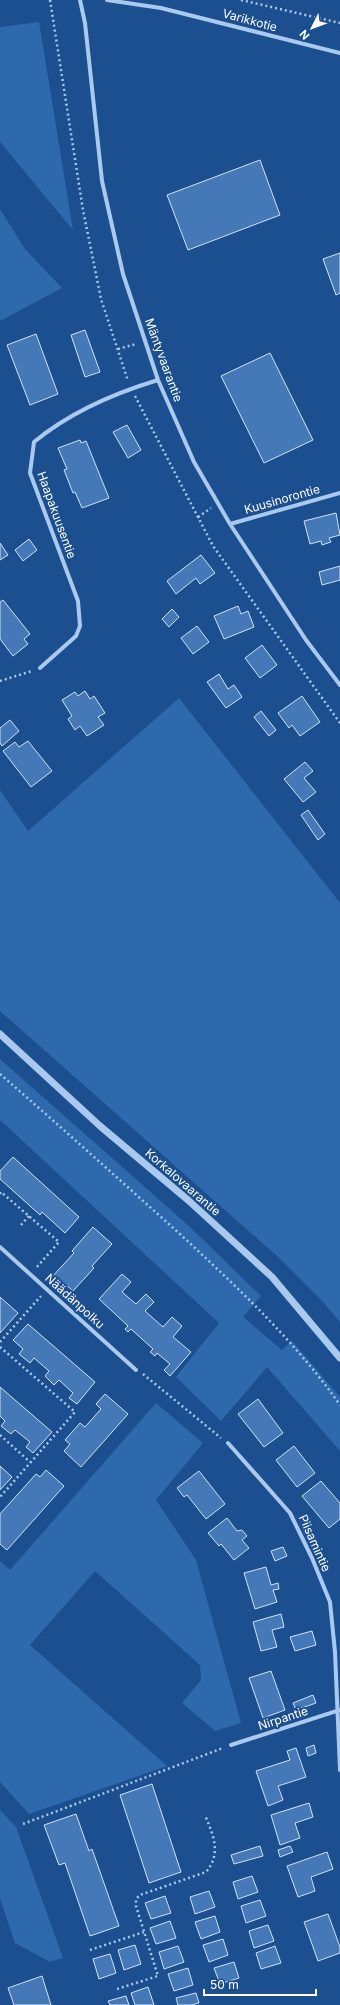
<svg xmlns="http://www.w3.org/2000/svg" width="340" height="2005" font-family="Inter,sans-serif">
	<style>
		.green { fill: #2e69ad }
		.building { fill: #4478b7; stroke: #cfe3fa }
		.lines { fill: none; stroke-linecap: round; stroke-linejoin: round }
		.path { stroke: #a9c9ee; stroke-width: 2.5; stroke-dasharray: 2 3; stroke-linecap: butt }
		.minor { stroke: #a9c9ee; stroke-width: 4 }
		.tertiary { stroke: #a9c9ee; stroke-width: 7 }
		.labels { text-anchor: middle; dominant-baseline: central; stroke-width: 4; stroke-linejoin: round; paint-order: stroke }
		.street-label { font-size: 12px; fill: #fff; stroke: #1b4f8f }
	</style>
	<rect width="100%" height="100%" fill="#1b4f8f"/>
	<path class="green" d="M39 22 73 230 0 142V27Z
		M0 209 25 249 62 288 0 321Z
		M179 698 340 903V1322L322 1301 277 1256 0 1011V790L28 831Z
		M0 1059 189 1226 261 1296 243 1317 282 1350 292 1341 340 1397V1451L267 1367 221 1421 176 1377 219 1323 0 1120Z
		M156 1403 203 1443 156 1500 196 1560 241 1723 215 1731 182 1703 201 1680 200 1665 95 1571 30 1645 167 1766 29 1814 0 1782V1561L10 1570Z
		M0 1810 16 1827 63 1958 50 1962 15 1943 0 1898Z"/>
	<path class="building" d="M260 160 280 215 188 250 167 195Z
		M340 253V293L336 295 323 259Z
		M85 330 100 372 85 377 71 335Z
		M36 334 58 394 30 405 7 345Z
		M270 353 313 440 264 463 221 376Z
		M127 425 141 450 128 458 113 432Z
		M80 440 81 443 86 441 109 498 82 508 75 492 73 493 64 470 67 469 58 448Z
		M336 513 340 535 329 538 331 542 322 545 321 541 310 544 304 521Z
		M29 539 37 550 23 561 15 550Z
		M0 543 8 555 0 560Z
		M201 555 215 573 200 584 196 578 176 594 167 581Z
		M340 566V580L322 585 319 572Z
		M3 600 30 634 24 639 28 644 13 656 0 639V602Z
		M238 606 241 614 248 611 254 627 224 639 214 616Z
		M172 609 179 617 169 627 162 619Z
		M197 626 209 642 193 654 181 638Z
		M262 645 277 665 260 678 245 658Z
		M219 674 228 689 234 685 242 697 226 708 207 682Z
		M85 691 90 699 94 696 105 713 98 717 104 725 87 736 80 726 75 730 68 719 72 716 62 700 75 692 78 696Z
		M302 696 320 722 300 736 292 725 289 728 278 713Z
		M261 711 276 730 269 736 254 717Z
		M10 720 19 731 2 746 0 743V728Z
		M28 741 52 771 31 787 3 751 15 742 19 747Z
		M305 762 313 771 304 778 316 792 303 802 284 779Z
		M308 810 325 834 318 840 301 815Z
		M13 1157 79 1217 65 1233 42 1212 40 1215 0 1179V1171Z
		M93 1227 112 1244 92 1266 94 1268 73 1291 64 1283 61 1285 52 1277 74 1253 72 1251Z
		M122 1274 131 1282 122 1292 136 1304 146 1294 154 1302 145 1311 163 1327 172 1317 182 1326 173 1337 191 1352 170 1376 164 1370 170 1364 157 1353 155 1356 150 1352 153 1349 131 1329 128 1332 125 1329 128 1326 99 1299Z
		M0 1297 18 1313 0 1333Z
		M28 1324 95 1382 77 1404 69 1398 73 1393 59 1380 54 1385 45 1376 49 1371 34 1358 30 1363 19 1354 23 1349 13 1340Z
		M0 1387 52 1432 33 1453 26 1447 30 1442 15 1430 11 1434 1 1426 5 1421 0 1416Z
		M105 1394 128 1414 81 1467 64 1451 70 1444 65 1440 80 1423 85 1427 101 1409 96 1404Z
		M258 1399 283 1433 264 1447 238 1414Z
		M294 1446 315 1473 297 1487 276 1460Z
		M0 1466 12 1477 0 1490Z
		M46 1470 64 1486 7 1550 0 1544V1514L36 1474 40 1477Z
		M199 1471 225 1504 206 1519 187 1495 184 1497 177 1488Z
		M321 1481 340 1503V1519L329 1528 302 1496Z
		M227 1518 237 1531 242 1530 247 1536 242 1540 249 1548 234 1560 221 1544 219 1546 208 1533Z
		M283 1547 287 1556 275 1561 271 1551Z
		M266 1567 271 1585 278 1583 279 1589 273 1590 277 1602 255 1609 244 1573Z
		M281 1614 284 1627 272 1630 277 1647 261 1651 253 1622Z
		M312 1631 316 1645 295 1651 290 1637Z
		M271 1671 285 1710 263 1718 249 1678Z
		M313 1695 316 1703 296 1710 293 1703Z
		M314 1745 316 1753 308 1756 306 1748Z
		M296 1748 306 1777 278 1786 283 1800 268 1806 256 1771 290 1760 287 1751Z
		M152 1784 181 1872 149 1883 120 1795Z
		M309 1803 313 1817 295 1823 300 1838 280 1845 271 1815Z
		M76 1814 89 1851 92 1849 119 1926 90 1936 65 1863 59 1865 44 1825Z
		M260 1846 263 1856 234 1864 231 1855Z
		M290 1846 293 1852 280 1857 278 1850Z
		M327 1852 333 1869 311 1877 315 1891 298 1897 287 1866Z
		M252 1876 258 1892 238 1899 233 1882Z
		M209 1891 215 1907 195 1914 190 1897Z
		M165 1896 171 1913 151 1919 145 1903Z
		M260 1900 266 1916 246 1923 241 1906Z
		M328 1914 340 1947V1953L318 1961 304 1922Z
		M215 1916 220 1932 201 1939 195 1922Z
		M170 1921 176 1938 156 1944 150 1928Z
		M268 1925 274 1941 254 1948 249 1931Z
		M223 1939 228 1955 209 1962 203 1945Z
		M135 1945 141 1964 124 1970 118 1950Z
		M178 1946 184 1962 164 1969 159 1952Z
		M275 1946 281 1963 261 1969 256 1953Z
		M110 1954 116 1973 99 1979 93 1959Z
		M234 1962 239 1978 220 1984 214 1968Z
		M188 1968 193 1985 174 1991 168 1974Z
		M42 1976 51 2005H14L8 1988Z
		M148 1987 154 2005H135L131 1993Z
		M196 1993 199 2003 191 2005H178L176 1998Z
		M126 1996 129 2005H110L108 2001Z"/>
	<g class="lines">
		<path class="path" d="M50 0 83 210 101 299 128 381
			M241 0 340 23
			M118 349 136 344
			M135 396 213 546 340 723
			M198 517 211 508
			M0 681 32 671
			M0 1074C61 1127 121 1181 181 1235 238 1288 295 1341 340 1405
			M0 1194 1 1192 59 1242 36 1268
			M21 1225 29 1216
			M0 1342 41 1296
			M0 1347 75 1412 0 1497
			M143 1374 221 1438
			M0 1435 30 1462
			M23 1824 223 1748
			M90 1950 144 1932
			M117 1989 158 1976 136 1906V1899L140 1895 206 1872C222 1853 213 1835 205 1815"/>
		<path class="minor" d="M80 0 85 23 102 181 123 274 158 380 194 462 230 524 306 640 340 685
			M107 0 161 8 340 53
			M230 524 340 493
			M40 668 76 636 80 626 78 601 30 473 34 442C69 413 115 393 158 380
			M0 1247 136 1370
			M228 1443 290 1513 312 1558 330 1602 335 1652 340 1770
			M231 1745 340 1710"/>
		<path class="tertiary" d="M0 1034 100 1126 188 1200 272 1277 340 1358"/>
	</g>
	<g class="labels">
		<g class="street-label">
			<text transform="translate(250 20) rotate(15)">Varikkotie</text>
			<text transform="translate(164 360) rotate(70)">Mäntyvaarantie</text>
			<text transform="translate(282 499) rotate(-16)">Kuusinorontie</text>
			<text transform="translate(57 515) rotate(70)">Haapakuusentie</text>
			<text transform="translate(183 1182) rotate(41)">Korkalovaarantie</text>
			<text transform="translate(75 1301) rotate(42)">Näädänpolku</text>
			<text transform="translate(315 1543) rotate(66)">Piisamintie</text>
			<text transform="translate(283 1718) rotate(-18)">Nirpantie</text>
		</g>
	</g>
	<g transform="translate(312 28) rotate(228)" stroke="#1b4f8f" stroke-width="3" paint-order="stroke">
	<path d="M0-3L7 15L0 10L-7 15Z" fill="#ffffff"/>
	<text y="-6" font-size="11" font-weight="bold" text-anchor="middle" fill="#ffffff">N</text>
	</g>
	<path d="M204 1989v6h112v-6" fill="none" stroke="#ffffff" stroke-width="2"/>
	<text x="210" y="1989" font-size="12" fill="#ffffff" stroke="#1b4f8f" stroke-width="3" paint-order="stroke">50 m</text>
</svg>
